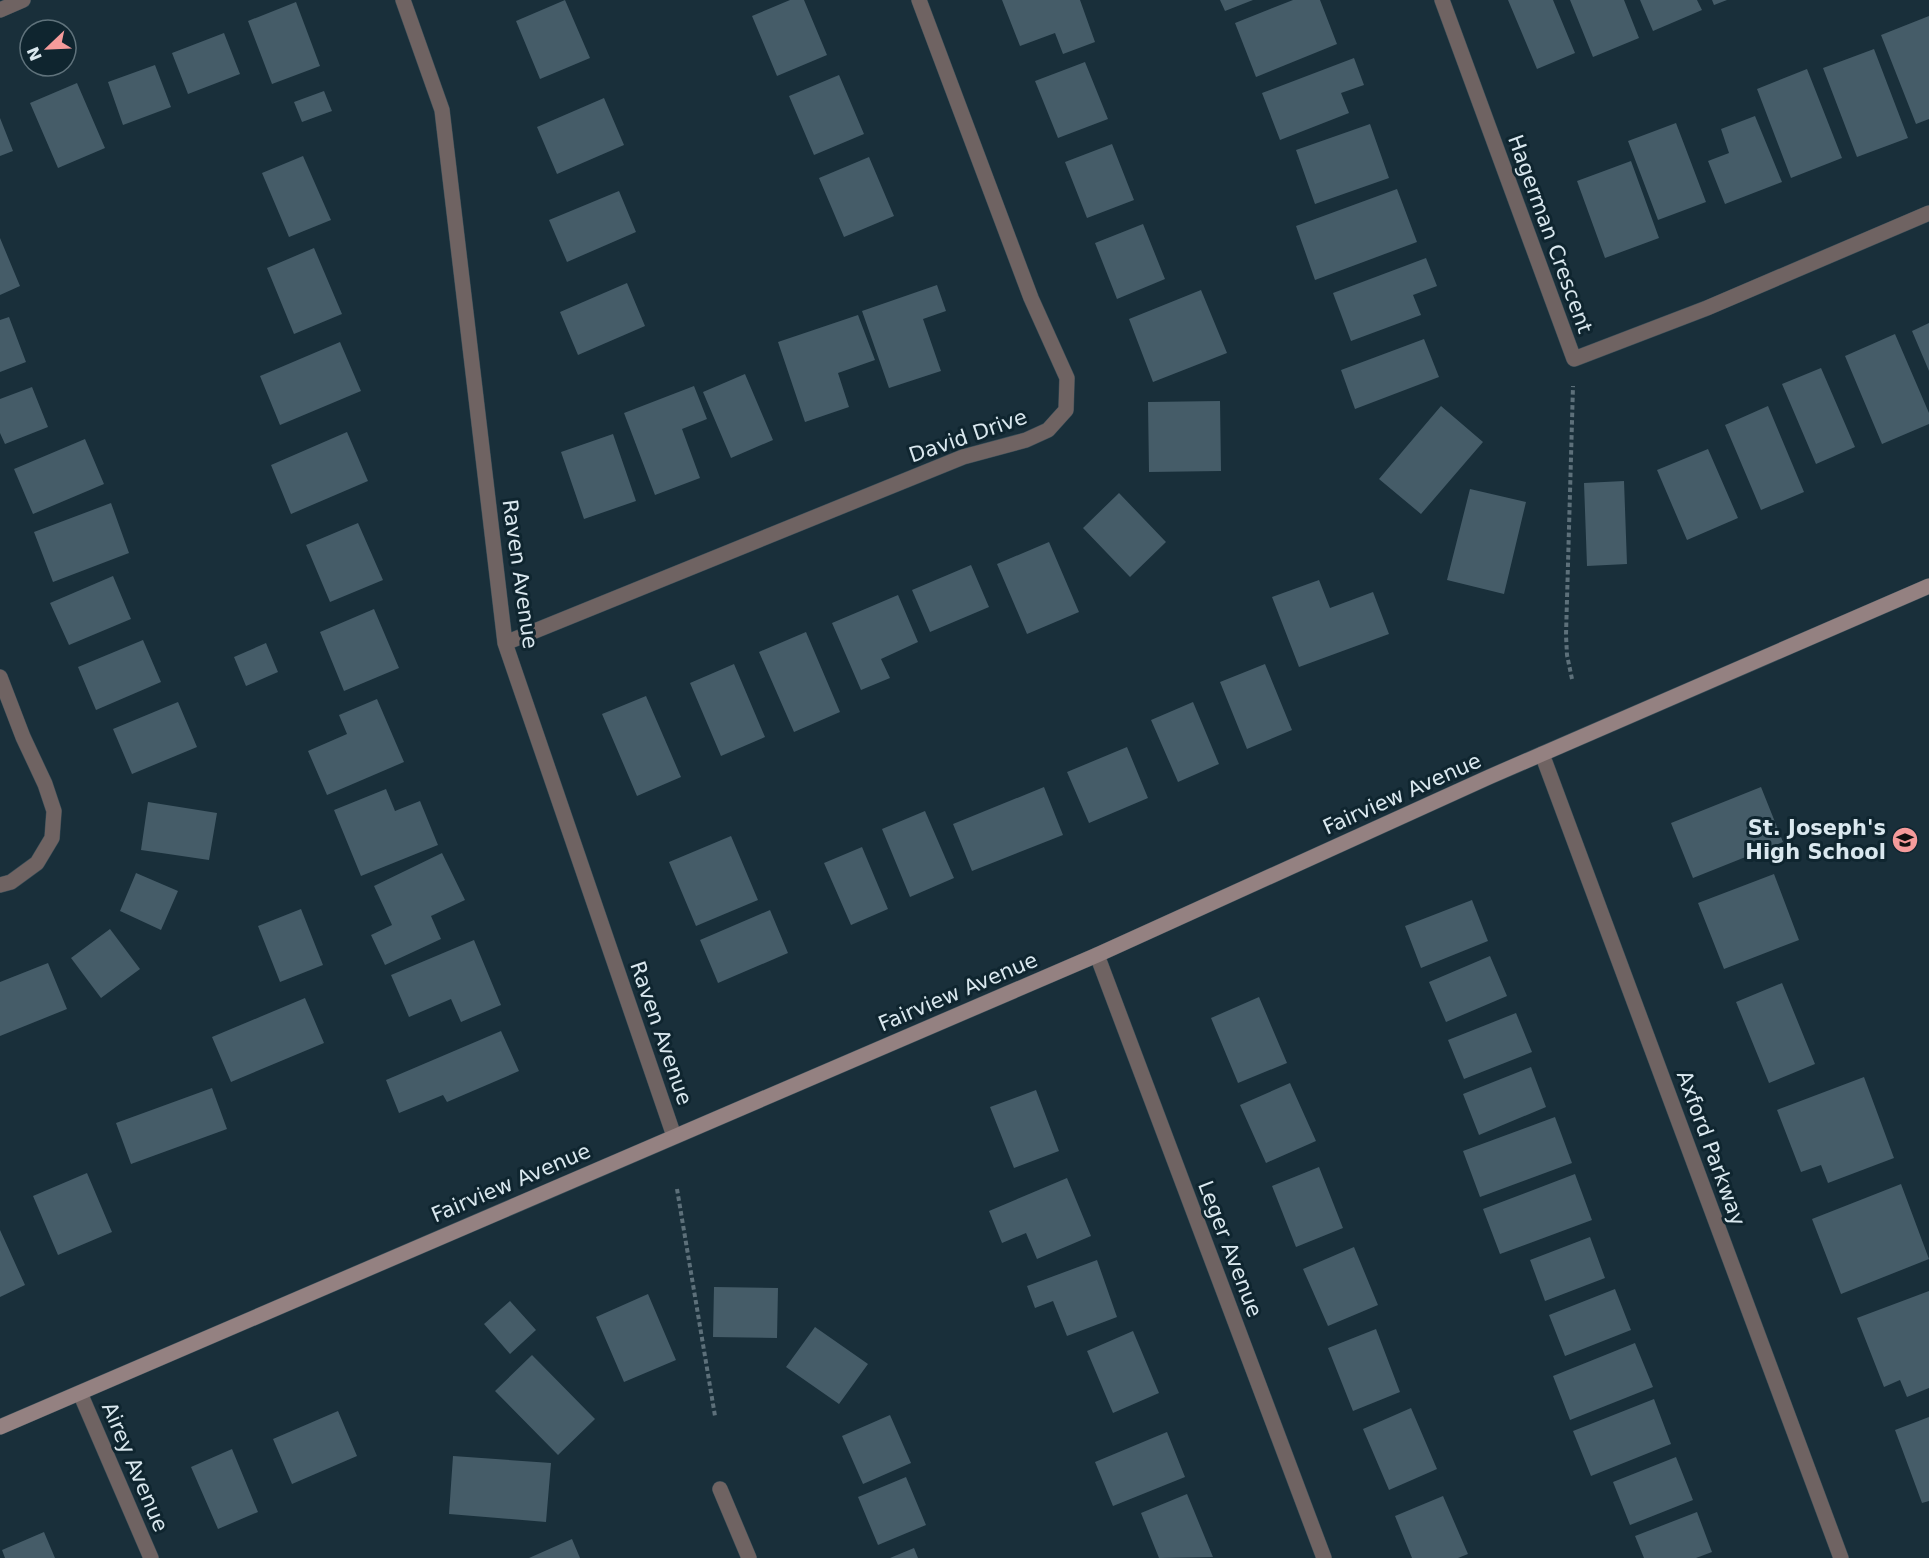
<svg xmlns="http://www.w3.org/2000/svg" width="1929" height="1558" font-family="'DejaVu Sans',sans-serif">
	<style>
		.building { fill: #455c68 }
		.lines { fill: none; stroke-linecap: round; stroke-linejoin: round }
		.minor-casing { stroke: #384d57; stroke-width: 16 }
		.secondary-casing { stroke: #384d57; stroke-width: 16 }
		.path { stroke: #5d707a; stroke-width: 4; stroke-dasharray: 4.5 3; stroke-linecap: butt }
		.minor { stroke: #6f6362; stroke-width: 15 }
		.secondary { stroke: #948181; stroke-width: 15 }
		.labels { text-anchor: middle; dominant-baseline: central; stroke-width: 6; stroke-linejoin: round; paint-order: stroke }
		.street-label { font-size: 21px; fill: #dae8ef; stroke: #0f252f }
		.poi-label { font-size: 21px; font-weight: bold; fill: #dae8ef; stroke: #0f252f; text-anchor: end }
	</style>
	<rect width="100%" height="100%" fill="#192f3a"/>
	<path class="building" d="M565 0 590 58 540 79 516 21Z
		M790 0H804L827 55 777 76 752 16Z
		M1002 0H1080L1095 42 1063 54 1055 33 1020 46Z
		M1220 0H1253L1225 11Z
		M1293 0H1320L1337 44 1256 77 1235 23Z
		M1508 0H1553L1575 53 1537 69Z
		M1570 0H1624L1639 38 1593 57Z
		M1640 0H1697L1702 10 1653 31Z
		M1712 0H1727L1714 5Z
		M296 2 320 66 272 84 248 21Z
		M1929 16V119L1916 124 1881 35Z
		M224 33 240 74 188 94 172 53Z
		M1874 49 1908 138 1857 157 1823 68Z
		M1354 58 1364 85 1341 93 1349 113 1280 140 1262 93Z
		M1085 62 1108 119 1058 138 1035 81Z
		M155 65 171 107 123 125 108 82Z
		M1807 69 1842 158 1791 178 1757 89Z
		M839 75 864 134 814 155 789 96Z
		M77 83 105 148 58 168 30 103Z
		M324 91 332 111 302 122 294 102Z
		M604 98 624 145 557 174 537 127Z
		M1755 116 1782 182 1725 204 1708 161 1729 153 1721 129Z
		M0 118 13 151 0 156Z
		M1676 123 1706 202 1658 220 1628 141Z
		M1370 124 1389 178 1315 204 1296 150Z
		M1112 144 1134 200 1087 218 1065 162Z
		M303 156 331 220 289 237 262 173Z
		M869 157 894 216 844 237 819 178Z
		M1631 161 1659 238 1605 258 1577 181Z
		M1397 189 1417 242 1315 280 1296 226Z
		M619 191 636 232 567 262 549 220Z
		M1143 224 1165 279 1117 299 1095 243Z
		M0 238 20 286 0 295Z
		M314 248 342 314 294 334 267 268Z
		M1426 258 1437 286 1413 295 1421 315 1351 341 1333 293Z
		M627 283 645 326 578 355 560 312Z
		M937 285 946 311 923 319 941 371 889 388 862 311Z
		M1201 290 1227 353 1153 382 1129 319Z
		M858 315 875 360 838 373 849 407 805 422 778 342Z
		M9 317 26 362 0 372V320Z
		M1929 323V371L1912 331Z
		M1895 334 1929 413V424L1882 444 1845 356Z
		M1424 339 1439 377 1355 409 1341 370Z
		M340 342 361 391 280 425 260 376Z
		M1821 368 1855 447 1816 464 1782 384Z
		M745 374 773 440 731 458 703 392Z
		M694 386 707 419 682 429 700 478 655 495 624 413Z
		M32 387 48 427 5 444 0 433V399Z
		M1220 401 1221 471 1149 472 1148 402Z
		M1441 406 1483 442 1421 514 1379 479Z
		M1768 406 1804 492 1761 510 1725 425Z
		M347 432 368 481 291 514 271 465Z
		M613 434 636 501 584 519 561 452Z
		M85 439 104 484 33 514 14 469Z
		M1708 449 1738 518 1687 540 1657 470Z
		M1624 481 1627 564 1587 566 1584 483Z
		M1470 489 1526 502 1504 594 1447 580Z
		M1119 493 1166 542 1130 577 1083 528Z
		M111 503 129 553 53 582 34 532Z
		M358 523 383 580 330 602 306 545Z
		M1049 542 1079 612 1027 634 997 564Z
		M971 565 989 607 930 632 912 590Z
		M113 576 131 619 69 645 50 603Z
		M1319 580 1330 608 1373 592 1389 634 1299 667 1272 597Z
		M898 595 918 642 881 659 890 678 861 690 832 623Z
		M374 609 399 668 344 691 320 632Z
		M806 632 840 712 794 732 759 652Z
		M143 640 161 682 96 710 78 667Z
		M266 643 278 672 246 686 234 657Z
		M734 664 765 737 721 756 690 683Z
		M1265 664 1292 730 1247 749 1220 682Z
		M646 696 681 777 637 796 602 714Z
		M377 699 404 762 327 795 308 751 347 734 339 715Z
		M178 702 197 747 132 774 113 729Z
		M1193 702 1219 764 1178 782 1151 720Z
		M1127 747 1148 798 1089 823 1067 772Z
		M1044 787 1063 835 972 871 953 824Z
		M1761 787 1783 842 1693 878 1671 823Z
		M386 789 395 811 420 801 438 845 361 876 334 810Z
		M148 802 217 813 209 860 141 850Z
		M925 811 954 878 910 897 882 829Z
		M731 836 758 900 696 926 669 862Z
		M862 847 888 909 851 925 824 863Z
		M442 853 465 900 431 916 441 939 385 965 371 935 392 925 374 886Z
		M136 873 178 891 161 930 120 911Z
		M1774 874 1799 940 1724 969 1698 903Z
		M1472 900 1488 941 1421 968 1405 926Z
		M301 909 323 965 280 982 258 926Z
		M770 910 788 953 718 983 700 940Z
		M110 929 140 969 101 998 71 958Z
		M474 940 501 1005 461 1022 451 999 409 1017 391 975Z
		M1490 956 1507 996 1446 1022 1429 982Z
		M48 963 67 1009 0 1036V982Z
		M1782 983 1815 1064 1769 1083 1736 1002Z
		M1259 997 1287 1063 1238 1083 1211 1018Z
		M305 998 324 1043 231 1082 212 1037Z
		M1516 1013 1532 1052 1464 1079 1448 1040Z
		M501 1031 519 1071 447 1102 443 1095 399 1113 386 1080Z
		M1531 1067 1546 1107 1479 1135 1463 1094Z
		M1864 1077 1894 1158 1828 1183 1821 1165 1801 1172 1777 1110Z
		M1290 1083 1316 1141 1266 1163 1240 1105Z
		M212 1088 227 1129 131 1164 116 1123Z
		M1036 1090 1059 1151 1014 1168 990 1107Z
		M1555 1117 1572 1163 1480 1197 1463 1151Z
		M1319 1167 1343 1228 1296 1247 1272 1186Z
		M87 1173 112 1232 58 1255 33 1196Z
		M1575 1174 1592 1220 1500 1254 1483 1209Z
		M1067 1178 1091 1236 1037 1259 1026 1233 1002 1243 989 1211Z
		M1901 1184 1929 1259 1841 1294 1812 1219Z
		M0 1230 25 1285 0 1297Z
		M1590 1237 1605 1278 1545 1301 1530 1260Z
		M1354 1247 1378 1305 1328 1326 1303 1269Z
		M1097 1260 1117 1317 1067 1336 1053 1301 1035 1308 1027 1286Z
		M714 1287 778 1288 777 1338 713 1337Z
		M1615 1289 1631 1330 1565 1356 1549 1315Z
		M1929 1291V1388L1907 1397 1900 1380 1884 1387 1857 1318Z
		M648 1294 676 1360 624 1382 596 1317Z
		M510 1301 536 1330 510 1354 484 1324Z
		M815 1327 868 1364 839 1404 786 1367Z
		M1376 1329 1400 1392 1353 1411 1328 1348Z
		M1133 1331 1159 1393 1113 1413 1087 1351Z
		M1635 1343 1653 1387 1570 1420 1553 1376Z
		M532 1355 595 1419 558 1455 495 1391Z
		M1654 1399 1671 1444 1591 1476 1573 1431Z
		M1411 1408 1437 1469 1389 1490 1363 1429Z
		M338 1411 357 1456 292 1484 273 1439Z
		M890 1415 911 1463 863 1484 842 1436Z
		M1929 1417V1501L1922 1503 1895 1430Z
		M1167 1432 1185 1477 1113 1506 1095 1462Z
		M232 1449 258 1512 218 1529 191 1467Z
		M453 1456 551 1463 546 1522 449 1514Z
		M1676 1457 1693 1500 1630 1525 1613 1482Z
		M906 1477 926 1525 878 1545 858 1497Z
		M1187 1494 1213 1557 1159 1558 1141 1513Z
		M1443 1496 1468 1554 1458 1558H1412L1395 1516Z
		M1697 1512 1712 1552 1696 1558H1644L1635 1536Z
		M44 1532 55 1558H5L2 1550Z
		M572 1539 580 1558H529Z
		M914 1548 918 1558H890Z"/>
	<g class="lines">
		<defs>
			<path id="minor" d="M403 0 442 110 505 643 674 1136
				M1442 0 1574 359 1707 308 1929 213
				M0 10 23 0
				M505 643 963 457 1026 440 1048 430 1066 410 1067 378 1031 298 919 0
				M0 677 23 737 45 784 54 811 52 838 37 863 11 882 0 885
				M1542 754 1841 1558
				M1097 955 1324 1558
				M80 1393 151 1558
				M720 1489 749 1558"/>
			<path id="secondary" d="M0 1427 1097 955 1489 777 1929 586"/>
		</defs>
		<use href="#minor" class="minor-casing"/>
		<use href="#secondary" class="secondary-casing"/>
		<path class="path" d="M1572 679 1567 655 1566 635 1573 386
			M677 1189 715 1416"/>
		<use href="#minor" class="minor"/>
		<use href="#secondary" class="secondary"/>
	</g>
	<defs>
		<symbol id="school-disc" viewBox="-11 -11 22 22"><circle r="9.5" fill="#f59b9b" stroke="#0f252f"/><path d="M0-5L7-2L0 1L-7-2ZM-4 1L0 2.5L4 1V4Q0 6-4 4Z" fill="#111"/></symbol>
	</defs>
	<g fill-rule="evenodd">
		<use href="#school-disc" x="1890" y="825" width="30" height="30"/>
	</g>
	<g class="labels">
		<g class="street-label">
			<text transform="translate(1550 234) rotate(70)">Hagerman Crescent</text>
			<text transform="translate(968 436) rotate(-19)">David Drive</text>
			<text transform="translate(520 574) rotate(82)">Raven Avenue</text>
			<text transform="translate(1402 794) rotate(-24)">Fairview Avenue</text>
			<text transform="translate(958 992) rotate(-23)">Fairview Avenue</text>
			<text transform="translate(661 1033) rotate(71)">Raven Avenue</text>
			<text transform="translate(1711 1148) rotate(70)">Axford Parkway</text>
			<text transform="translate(511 1183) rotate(-23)">Fairview Avenue</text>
			<text transform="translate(1230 1249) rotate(69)">Leger Avenue</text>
			<text transform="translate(135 1467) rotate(67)">Airey Avenue</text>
		</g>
		<g class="poi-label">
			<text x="1886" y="828">St. Joseph's<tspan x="1886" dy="24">High School</tspan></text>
		</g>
	</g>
	<g transform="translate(48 48) rotate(247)"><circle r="28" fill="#0f252f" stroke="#60737c" stroke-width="1.5"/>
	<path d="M0-4.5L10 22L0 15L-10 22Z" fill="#f59b9b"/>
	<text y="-9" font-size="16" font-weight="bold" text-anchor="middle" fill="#dae8ef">N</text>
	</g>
</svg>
